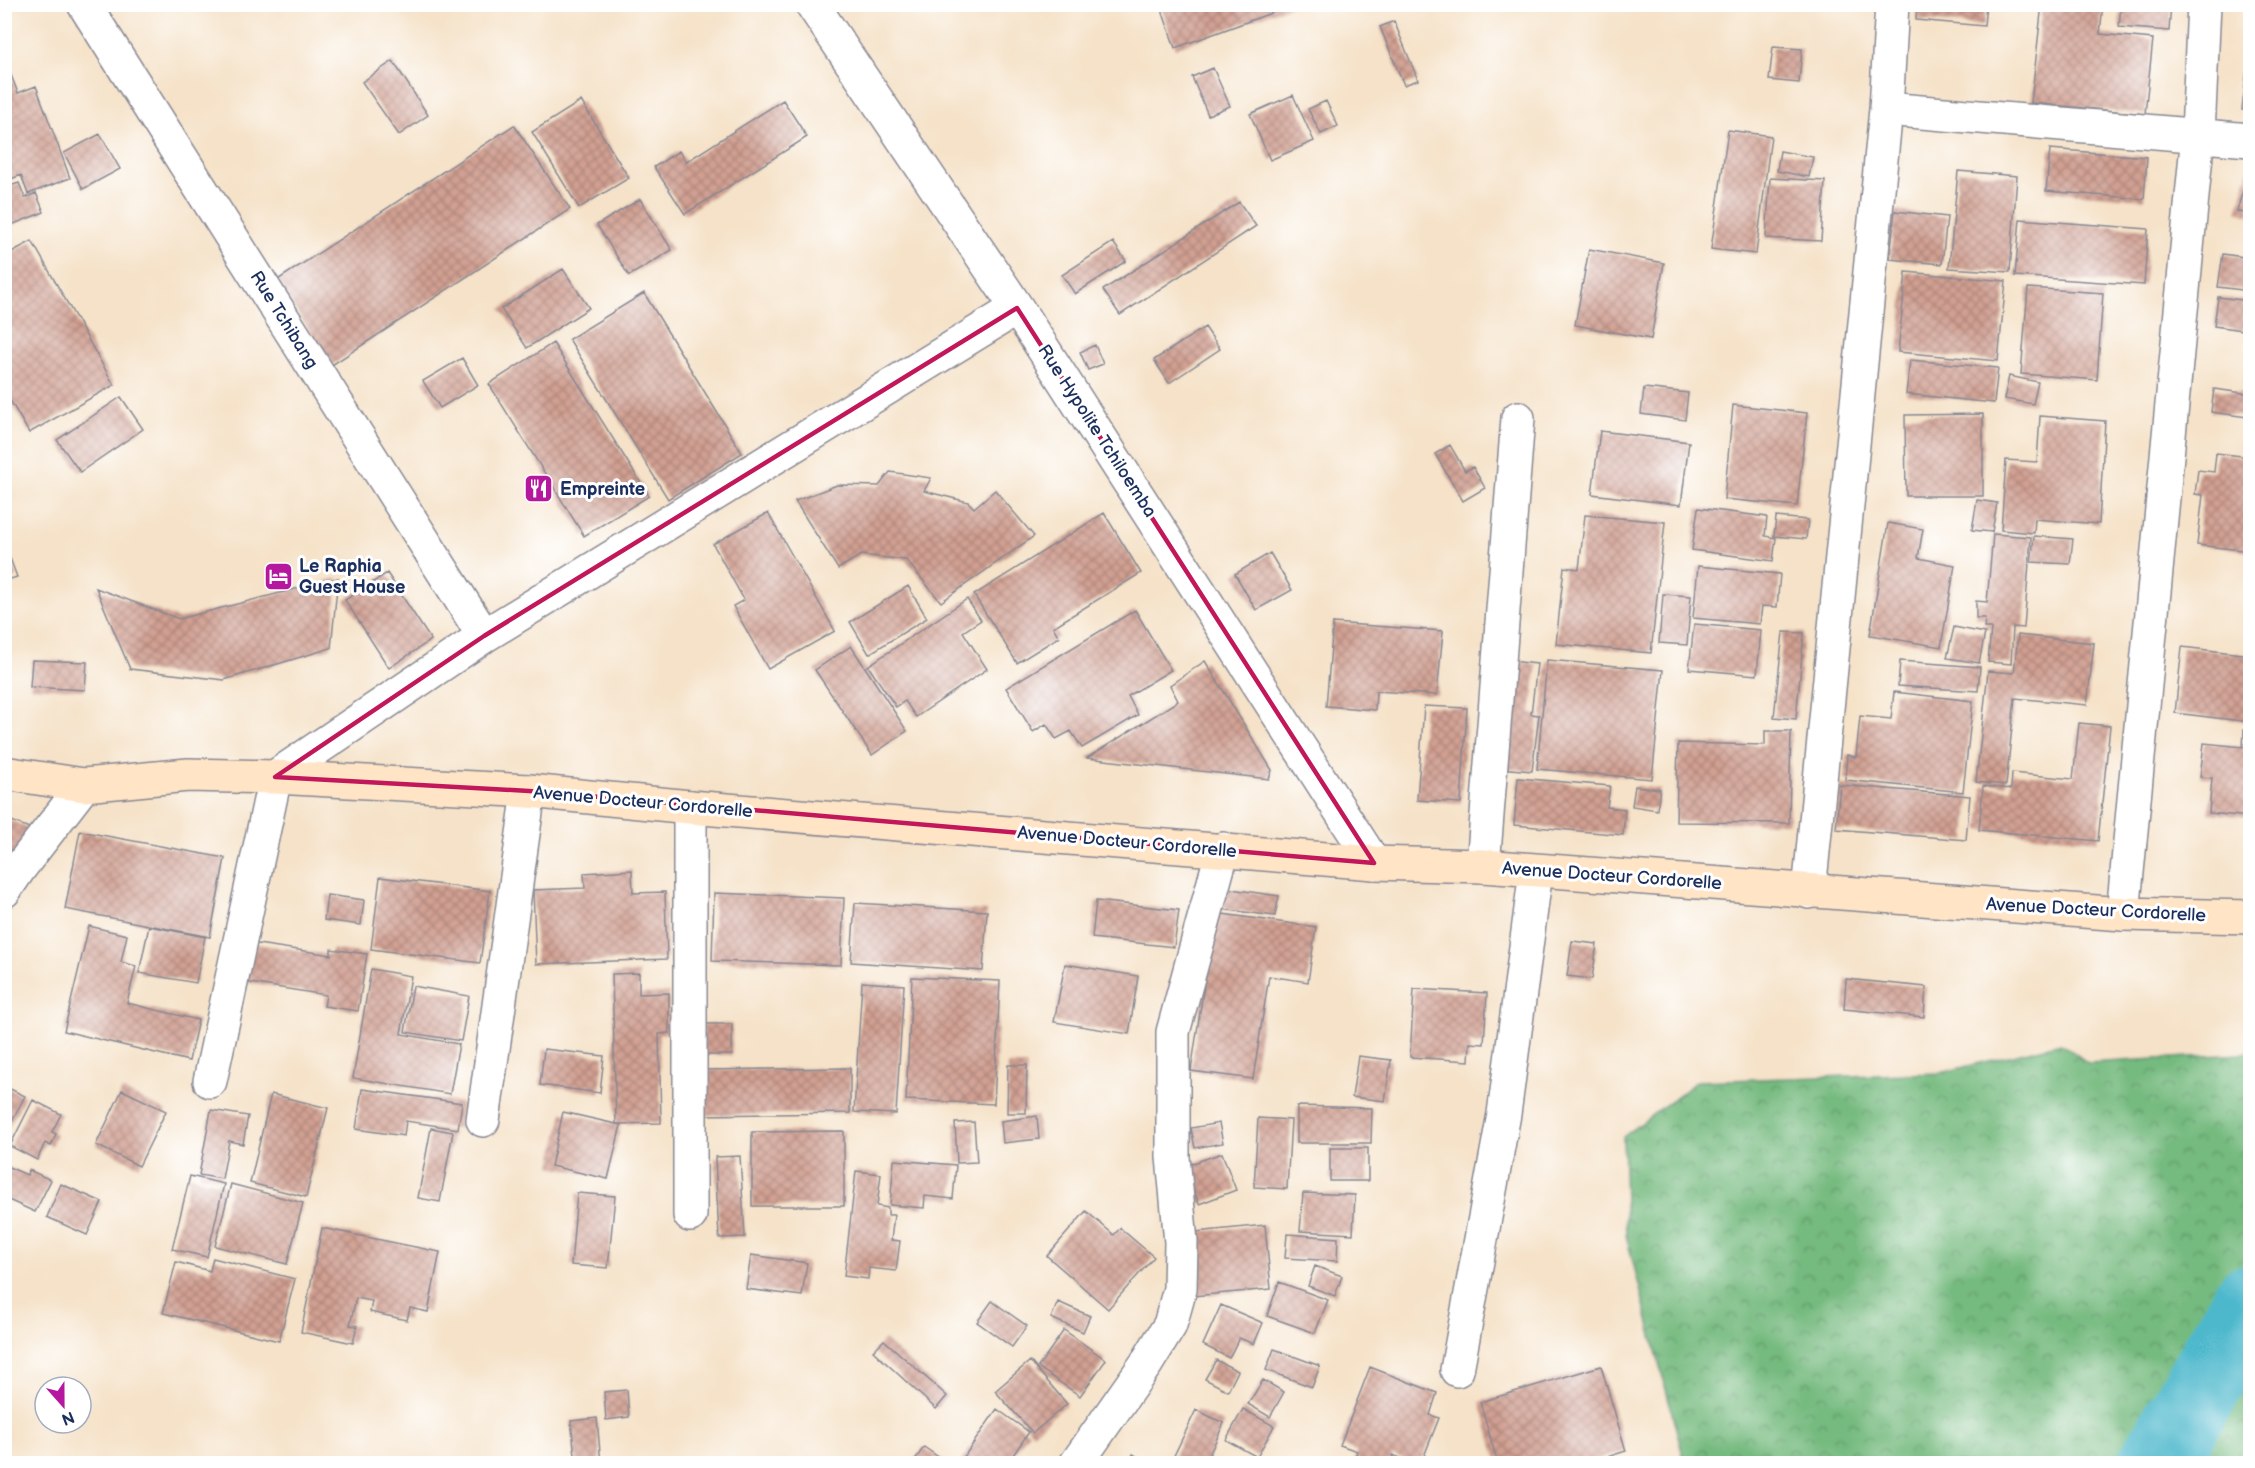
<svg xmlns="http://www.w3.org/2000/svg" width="2255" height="1468" font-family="'Balsamiq Sans',sans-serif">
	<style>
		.forest { fill: url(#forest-crowns); stroke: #48746e; stroke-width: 1.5 }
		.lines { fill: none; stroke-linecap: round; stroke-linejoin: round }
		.river { stroke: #4eb8cc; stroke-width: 78 }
		.building { fill: url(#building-cross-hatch) }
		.street-casing { stroke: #888893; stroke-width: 36 }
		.secondary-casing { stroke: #888893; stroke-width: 36 }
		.street { stroke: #fff; stroke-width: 33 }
		.secondary { stroke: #ffe4c6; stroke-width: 33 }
		.marked { fill: none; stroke: #c2185b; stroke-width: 4.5; stroke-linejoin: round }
		.labels { text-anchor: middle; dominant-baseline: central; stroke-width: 6; stroke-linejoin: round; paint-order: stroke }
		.street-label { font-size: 18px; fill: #1b2f5e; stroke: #fff }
		.poi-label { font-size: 18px; font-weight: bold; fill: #1b2f5e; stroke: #fff; text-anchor: start }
	</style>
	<defs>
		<pattern id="forest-crowns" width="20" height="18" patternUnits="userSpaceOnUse" patternTransform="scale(1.5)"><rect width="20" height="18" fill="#75ba7e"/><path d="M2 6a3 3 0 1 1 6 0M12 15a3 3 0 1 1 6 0" fill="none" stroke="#5f986a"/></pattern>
		<pattern id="building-cross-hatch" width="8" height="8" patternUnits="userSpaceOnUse" patternTransform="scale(1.5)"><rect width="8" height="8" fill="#d2a092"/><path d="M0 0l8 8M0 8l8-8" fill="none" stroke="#aa837a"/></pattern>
	</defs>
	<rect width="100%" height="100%" fill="#fff"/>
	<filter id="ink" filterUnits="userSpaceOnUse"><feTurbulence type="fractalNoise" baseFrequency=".0167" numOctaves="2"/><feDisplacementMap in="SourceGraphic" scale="12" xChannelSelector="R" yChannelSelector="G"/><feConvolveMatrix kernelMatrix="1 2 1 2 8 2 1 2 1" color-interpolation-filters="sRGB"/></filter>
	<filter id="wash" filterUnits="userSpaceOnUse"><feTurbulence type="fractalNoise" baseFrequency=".008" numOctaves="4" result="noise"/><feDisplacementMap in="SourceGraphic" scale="24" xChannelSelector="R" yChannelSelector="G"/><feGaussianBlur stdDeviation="1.35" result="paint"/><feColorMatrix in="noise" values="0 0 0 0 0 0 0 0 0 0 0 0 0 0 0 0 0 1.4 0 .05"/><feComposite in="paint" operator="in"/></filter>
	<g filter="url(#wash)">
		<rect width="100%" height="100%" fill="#f5e2c8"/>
		<path class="forest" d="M2061 1043 2088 1063 2241 1054 2250 1051V1463H1685L1626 1235 1623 1137 1697 1081 1940 1073Z"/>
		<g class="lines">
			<path class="river" d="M2157 1464 2250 1303"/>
		</g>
		<g id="blocks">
			<path class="building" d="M1160 4H1293V5L1175 48Z
				M1917 4H1986L1984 26 1916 20Z
				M2042 4H2103L2100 34 2153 39 2145 114 2031 103Z
				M2121 4H2171L2169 31 2119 27Z
				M1394 21 1418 80 1404 85 1380 27Z
				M1773 47 1802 49 1799 83 1769 80Z
				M2249 50H2250V111L2242 110Z
				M4 57 18 93 36 86 70 178 28 194 21 175 4 182Z
				M393 61 428 115 399 135 362 82Z
				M1213 68 1230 106 1208 115 1192 77Z
				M1293 95 1314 141 1270 160 1250 114Z
				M783 100 807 137 685 214 654 167 679 151 686 162Z
				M581 101 629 178 579 208 532 132Z
				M1326 101 1338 126 1321 134 1308 109Z
				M514 125 570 209 332 365 276 281Z
				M1728 130 1771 136 1756 254 1711 249Z
				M100 134 120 169 83 189 64 153Z
				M2050 149 2147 157 2144 199 2046 191Z
				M1780 151 1813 157 1809 177 1777 171Z
				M2250 166V215L2237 211Z
				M1958 171 2017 176 2010 272 1949 268Z
				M1770 178 1825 181 1821 241 1766 238Z
				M19 183 25 198 36 193 44 212 4 228V188Z
				M640 199 672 250 629 276 597 225Z
				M1239 202 1256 226 1120 315 1103 290Z
				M1895 211 1947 217 1942 264 1890 259Z
				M2020 219 2148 229 2144 285 2015 276Z
				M32 241 114 385 29 433 4 390V256Z
				M1113 242 1126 261 1075 294 1062 275Z
				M1589 249 1664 263 1651 339 1575 325Z
				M2223 254 2250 258V291L2218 287Z
				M563 269 589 308 527 348 501 309Z
				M1906 272 2006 281 1998 361 1898 352Z
				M2028 288 2103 293 2097 380 2021 374Z
				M644 293 742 453 668 499 569 339Z
				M2218 297 2250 301V331L2214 326Z
				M1205 327 1220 349 1169 383 1154 360Z
				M553 343 649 496 584 536 489 384Z
				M1095 345 1103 364 1088 370 1080 352Z
				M462 358 478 385 440 408 423 381Z
				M1910 360 1998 368 1994 403 1906 394Z
				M2009 376 2038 382 2033 404 2004 399Z
				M1644 388 1688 393 1685 420 1641 414Z
				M2214 389 2250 394 2247 417 2211 412Z
				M121 397 143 429 80 472 57 440Z
				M1733 405 1807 413 1797 506 1724 499Z
				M1983 414V496H1906L1905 415Z
				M2040 416 2105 421 2099 524 2035 519 2034 533 2001 530 2006 460 2037 462Z
				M1600 431 1689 442 1681 505 1592 494Z
				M1450 445 1465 471 1473 467 1485 488 1463 501 1435 454Z
				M2216 453 2250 457V551L2197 545 2203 495 2195 494 2198 470 2214 472Z
				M890 472 931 478 924 491 968 502 974 508 995 490 1034 536 941 602 906 560 861 555 838 569 795 501 837 485 879 486Z
				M1977 500 1997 503 1992 532 1972 530Z
				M1698 508 1767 517 1765 536 1776 538 1773 561 1692 550Z
				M768 513 835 631 768 669 733 606 744 600 713 544Z
				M1104 513 1141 573 1053 627 1059 637 1017 663 974 595Z
				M1585 515 1665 522 1651 653 1556 644 1564 567 1579 569Z
				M1776 517 1808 520 1806 539 1774 536Z
				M1888 523 1923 529 1918 558 1955 565 1941 647 1870 635Z
				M1993 534 2031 537 2024 628 2013 627 2011 664 1988 662 1991 628H1984L1985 618H1976V601L1987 602Z
				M2034 536 2073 539 2070 564 2031 562Z
				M4 542 17 577 4 581Z
				M1270 553 1292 590 1256 610 1235 574Z
				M1698 566 1780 574 1777 607 1762 606 1760 624 1693 618Z
				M387 573 431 640 389 668 345 600Z
				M338 578 331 648 224 680 130 669 96 588 179 619Z
				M908 586 927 618 869 654 850 622Z
				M1663 594 1691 596 1687 645 1659 643Z
				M967 599 981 620 963 632 987 669 916 717 905 701 896 707 868 666Z
				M1135 610 1171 670 1128 696 1138 715 1082 748 1071 731 1056 739 1046 724 1033 732 1006 688Z
				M1333 623 1443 631 1437 695 1376 691 1375 710 1326 706Z
				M1694 624 1761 630 1757 675 1689 669Z
				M1954 627 1985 633 1979 663 1947 658Z
				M1783 632 1804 633 1796 719 1774 717Z
				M2018 635 2094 643 2087 705 2015 698 2006 785 1976 782 1988 671 2014 673Z
				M851 646 907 731 872 755 815 670Z
				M2182 647 2250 655V722L2175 713Z
				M32 660 87 662 85 690 30 687Z
				M1547 660 1663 670 1652 779 1537 769Z
				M1205 661 1272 770 1269 779 1087 758 1178 701 1170 685Z
				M1511 661 1537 664 1531 714 1539 715 1532 771 1499 768Z
				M1900 661 1980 667 1978 691 1898 686Z
				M1894 692 1973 701 1963 792 1845 780 1847 755 1856 757 1860 716 1891 719Z
				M1424 706 1467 708 1461 803 1417 800Z
				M2079 723 2110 726 2098 841 1979 830 1983 786 2011 789 2012 773 2073 779Z
				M2244 729 2250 730V817L2209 813 2212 778 2200 777 2204 743 2243 747Z
				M1765 731H1791L1789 823 1676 822 1678 743 1765 745Z
				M1518 778 1610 786 1607 807 1625 809 1623 835 1514 825Z
				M1840 785 1970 796 1966 840 1836 829Z
				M1635 786 1660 789 1657 810 1632 806Z
				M4 818 37 831 4 878Z
				M80 831 225 858 210 937 65 909Z
				M632 870 633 893 665 892 667 959 536 964 533 890 585 888 584 873Z
				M380 877 490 891 480 963 371 949Z
				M1224 888 1279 896 1275 916 1221 909Z
				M714 893 844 898 841 965 712 961Z
				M327 895 364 900 361 925 324 920Z
				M1096 901 1179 910 1174 947 1092 938Z
				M855 903 987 911 983 971 851 962Z
				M1215 913 1316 927 1308 982 1269 976 1253 1079 1191 1071Z
				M89 926 127 935 121 962 136 966 127 1003 198 1020 189 1061 64 1031Z
				M149 926 205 937 196 983 139 973Z
				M1572 941 1597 944 1592 979 1567 976Z
				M251 943 331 955V949L367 954 358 1011 324 1006 326 995 244 982Z
				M1065 964 1138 976 1129 1034 1054 1022Z
				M371 969 411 976 401 1034 459 1044 450 1094 353 1078Z
				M639 973V994L669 993V1033L659 1034 661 1123 616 1124 621 1125 608 1179 551 1166 563 1112 616 1124 612 974Z
				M912 977 1000 981 994 1104 906 1100Z
				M1846 979 1926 987 1924 1017 1844 1009Z
				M862 982 904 985 896 1114 854 1112Z
				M413 986 469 996 461 1041 405 1032Z
				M1414 989 1487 993 1484 1044 1470 1043 1469 1061 1410 1057Z
				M703 1024H732V1055H703Z
				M544 1049 604 1056 600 1093 540 1085Z
				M1358 1056 1391 1060 1385 1101 1352 1097Z
				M1008 1065H1027L1026 1113H1007Z
				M850 1068V1113L705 1115 704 1070Z
				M4 1086 25 1096 4 1136Z
				M362 1089 462 1103 458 1129 406 1121 404 1136 356 1129Z
				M122 1090 166 1111 139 1166 96 1145Z
				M271 1094 328 1108 306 1197 250 1183Z
				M33 1100 61 1114 52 1132 56 1134 51 1146 45 1143 37 1160 10 1146Z
				M1297 1106 1372 1108 1371 1143H1297Z
				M211 1110 248 1116 243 1144 229 1141 222 1179 199 1175Z
				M1037 1116 1039 1139 1003 1143 1001 1121Z
				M1258 1118 1291 1120 1287 1189 1254 1187Z
				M974 1122 977 1162 957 1163 955 1123Z
				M1219 1123 1223 1143 1195 1148 1191 1128Z
				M431 1128 453 1132 440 1202 418 1198Z
				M844 1131V1206H752V1132Z
				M1330 1148H1368V1181H1330Z
				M1222 1153 1236 1190 1199 1204 1185 1166Z
				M740 1156 745 1237 719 1238 715 1157Z
				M894 1160 956 1165 953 1199 925 1196 924 1208 890 1205Z
				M4 1165 27 1175 29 1170 51 1180 35 1212 4 1198Z
				M856 1171 881 1174 877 1206 888 1208V1215H894L891 1240 900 1241 896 1271 869 1268 868 1279 844 1276Z
				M190 1176 224 1184 207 1257 172 1249Z
				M61 1184 102 1202 87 1235 47 1217Z
				M231 1184 303 1203 287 1264 215 1246Z
				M577 1193 615 1196 608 1268 571 1265Z
				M1303 1193 1355 1195 1353 1234 1300 1231Z
				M1086 1211 1114 1235 1120 1228 1154 1257 1108 1309 1047 1256Z
				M1265 1225 1271 1289 1193 1296 1186 1233Z
				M322 1228 440 1252 428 1312 410 1308 407 1320 370 1312 372 1301 356 1298 350 1325 357 1326 353 1343 301 1332Z
				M1287 1234 1338 1238 1337 1261 1285 1258Z
				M751 1255 807 1263 802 1296 746 1289Z
				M213 1258 295 1279 279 1341 163 1313 176 1262 210 1271Z
				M1315 1266 1342 1276 1335 1296 1308 1286Z
				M1279 1282 1328 1300 1315 1333 1267 1316Z
				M992 1301 1027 1326 1012 1347 977 1322Z
				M1058 1302 1090 1316 1083 1332 1051 1318Z
				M1221 1305 1263 1323 1254 1344 1239 1338 1229 1358 1203 1345Z
				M1064 1330 1106 1360 1080 1396 1038 1367Z
				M884 1340 947 1396 936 1409 873 1351Z
				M1274 1349 1320 1366 1312 1387 1266 1370Z
				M1216 1360 1238 1371 1228 1391 1205 1379Z
				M1030 1361 1067 1404 1033 1433 995 1391Z
				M1601 1366 1626 1451 1585 1464H1498L1480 1402Z
				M1370 1367 1437 1393 1430 1415 1439 1418 1421 1464H1415L1393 1455 1390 1464H1353L1357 1451 1340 1445Z
				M1263 1380 1284 1392 1270 1417 1248 1404Z
				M627 1390 629 1417 606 1420 604 1392Z
				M997 1409 1029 1432 1007 1464H966L961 1461Z
				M1243 1409 1274 1426 1257 1457 1226 1440Z
				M1196 1410 1224 1423 1205 1464H1170Z
				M597 1418 601 1464H576L571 1421Z
				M924 1447 944 1461 943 1464H912Z
				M1133 1454 1149 1464H1128Z"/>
		</g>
	</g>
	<g filter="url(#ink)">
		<use href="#blocks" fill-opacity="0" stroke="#888893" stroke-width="1.5"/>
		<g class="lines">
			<defs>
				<path id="street" d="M84 4 484 636
					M812 4 1017 308 1374 863
					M1886 109 2250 140
					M1483 866 1518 418
					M4 891 19 869 84 785
					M1809 892 1886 109 1892 4
					M2123 914 2198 134 2204 4
					M210 1081 275 777 484 636 1017 308
					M483 1120 529 791
					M690 1215V807
					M1457 1370 1504 1114 1536 871
					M1076 1464 1146 1364 1170 1325 1180 1289 1181 1242 1173 1157V1032L1223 849"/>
				<path id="secondary" d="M4 773 84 785 188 775 275 777 529 791 690 807 1374 863 1483 866 2123 914 2250 917"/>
			</defs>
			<use href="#street" class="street-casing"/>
			<use href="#secondary" class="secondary-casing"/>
			<use href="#street" class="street"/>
			<use href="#secondary" class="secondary"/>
		</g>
	</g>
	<path class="marked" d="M1017 308 1374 863 529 791 275 777 484 636Z"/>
	<defs>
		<symbol id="restaurant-square" viewBox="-11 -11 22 22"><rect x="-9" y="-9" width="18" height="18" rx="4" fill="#b5179e" stroke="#fff"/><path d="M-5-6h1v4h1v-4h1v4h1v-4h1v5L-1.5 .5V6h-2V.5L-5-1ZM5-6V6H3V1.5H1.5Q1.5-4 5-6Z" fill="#fff"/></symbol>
		<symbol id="hotel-square" viewBox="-11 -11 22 22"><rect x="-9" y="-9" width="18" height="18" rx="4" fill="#b5179e" stroke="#fff"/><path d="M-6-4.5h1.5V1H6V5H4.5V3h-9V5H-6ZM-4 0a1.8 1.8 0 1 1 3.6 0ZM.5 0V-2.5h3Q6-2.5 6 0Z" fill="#fff"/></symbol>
	</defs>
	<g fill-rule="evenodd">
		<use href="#restaurant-square" x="522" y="472" width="33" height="33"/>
		<use href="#hotel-square" x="262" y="560" width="33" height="33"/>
	</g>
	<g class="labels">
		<g class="street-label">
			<text transform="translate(284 320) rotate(58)">Rue Tchibang</text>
			<text transform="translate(1097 431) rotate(57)">Rue Hypolite Tchiloemba</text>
			<text transform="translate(643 802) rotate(5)">Avenue Docteur Cordorelle</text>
			<text transform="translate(1127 842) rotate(5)">Avenue Docteur Cordorelle</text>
			<text transform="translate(1612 876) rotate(4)">Avenue Docteur Cordorelle</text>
			<text transform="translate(2096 910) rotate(3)">Avenue Docteur Cordorelle</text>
		</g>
		<g class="poi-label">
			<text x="560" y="489">Empreinte</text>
			<text x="299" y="566">Le Raphia<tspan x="299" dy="21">Guest House</tspan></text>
		</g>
	</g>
	<rect width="2255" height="1468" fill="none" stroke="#fff" stroke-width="24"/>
	<g transform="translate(63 1405) rotate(159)"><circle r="28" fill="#ffffff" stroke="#a4acbf" stroke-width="1.5"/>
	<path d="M0-4.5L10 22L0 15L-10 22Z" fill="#b5179e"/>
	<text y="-9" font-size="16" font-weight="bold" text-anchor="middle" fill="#1b2f5e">N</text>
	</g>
</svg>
